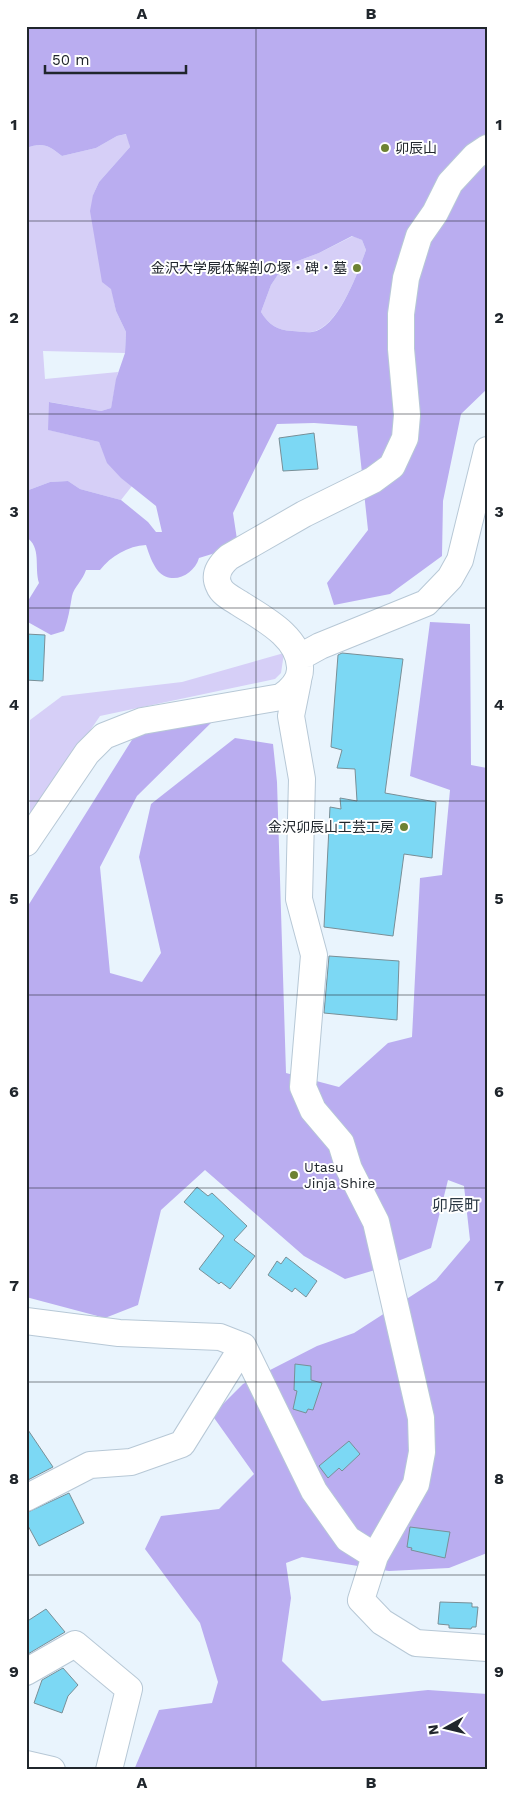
<svg xmlns="http://www.w3.org/2000/svg" width="513" height="1796" font-family="'Work Sans','Noto Sans JP',sans-serif">
	<style>
		.green { fill: #d6cff7 }
		.forest { fill: #baadf0; fill-rule: evenodd }
		.building { fill: #7cd8f4; stroke: #798f97 }
		.lines { fill: none; stroke-linecap: round; stroke-linejoin: round }
		.minor-casing { stroke: #b7c8d6; stroke-width: 28 }
		.minor { stroke: #fff; stroke-width: 26 }
		.grid { fill: none; stroke: #20262c; stroke-width: 1; stroke-opacity: 0.55 }
		.poi-dot { fill: #6d8233; stroke: #fff; stroke-width: 2 }
		.labels { text-anchor: middle; dominant-baseline: central; stroke-width: 4; stroke-linejoin: round; paint-order: stroke }
		.poi-label { font-size: 14px; fill: #20262c; stroke: #fff; text-anchor: start }
		.quarter-label { font-size: 16px; fill: #2c3945; stroke: #fff }
		.neatline { fill: none; stroke: #20262c; stroke-width: 2 }
		.grid-label { font-size: 16px; text-anchor: middle; font-weight: bold; fill: #20262c }
	</style>
	<rect width="100%" height="100%" fill="#e9f4fd"/>
	<path class="green" d="M127 134 130 147 99 182 93 195 116 311 126 332 125 353 43 351 45 379 118 372 111 408 101 411 50 402 49 430 99 442 108 463 132 486 121 500 80 489 68 481 50 482 26 491V148C43 142 48 145 62 156L96 148 117 136Z
		M353 236 362 240 366 250C358 272 338 329 311 332 305 333 298 331 292 331 277 330 269 325 261 312L271 285 279 273 295 262 319 253Z
		M284 653 281 673 275 679 100 716 30 819V720L62 696 182 682Z"/>
	<path class="forest" d="M26 26H487V389L461 414 443 501 442 556 390 594 334 605 327 583 368 530 357 426 314 423 277 424 233 513 238 546 199 558C194 575 172 586 158 571 152 563 149 554 146 545 128 546 111 556 100 570H86C83 580 74 587 72 596 70 608 68 620 64 631L51 635 26 621V604L39 583C34 567 42 547 26 537V491L50 482 68 481 80 489 121 500 148 522 156 532H162L156 506 121 478 107 463 99 442 48 430 49 402 101 411 111 408 116 379 125 353 126 332 116 311 111 289 102 282 90 211 93 195 99 182 130 147 126 134 117 136 96 148 62 156C48 145 43 142 26 148ZM352 236 362 240 366 250C358 272 338 329 312 332 306 333 298 331 292 331 277 330 269 325 261 312L271 285 279 273 295 262 319 253Z
		M430 622 470 624 471 765 487 768V1553L449 1568 389 1571 302 1557 286 1563 291 1598 282 1661 322 1701 428 1690 487 1694V1770H134L159 1710 212 1703 218 1682 200 1623 145 1549 161 1516 219 1509 254 1474 212 1415 243 1384 317 1346 354 1333 436 1280 470 1240 464 1186 448 1180 431 1248 375 1270 345 1279 304 1256 205 1170 161 1210 138 1305 105 1318 26 1297V909L140 727 215 719 137 796 100 867 110 973 142 982 161 953 139 857 151 804 235 738 273 744 277 782 286 1073 339 1087 388 1043 412 1037 420 878 442 875 450 790 410 776Z"/>
	<path class="building" d="M314 433 318 469 283 471 279 438Z
		M26 634 45 635 43 681 26 680Z
		M342 653 403 659 385 793 436 802 432 858 404 854 393 936 324 927 330 807 341 809 340 798 357 801 355 769 337 768 342 750 331 747 338 655Z
		M329 956 399 961 397 1020 324 1013Z
		M197 1187 208 1196 212 1193 247 1226 234 1240 255 1256 230 1289 221 1282 219 1284 199 1269 224 1236 184 1202Z
		M286 1257 317 1281 306 1297 295 1288 292 1292 268 1275 277 1261 281 1264Z
		M295 1364 311 1366V1380L322 1383 313 1410 308 1409 306 1413 293 1409 297 1391 294 1390Z
		M26 1427 53 1467 26 1481Z
		M349 1441 360 1454 342 1471 339 1468 328 1478 319 1466Z
		M69 1493 84 1523 39 1546 26 1522V1513Z
		M410 1527 450 1532 445 1558 411 1550 412 1548 407 1547Z
		M440 1602 472 1603V1607H478L476 1627H472L471 1629 449 1628V1625L438 1624Z
		M46 1609 65 1632 28 1654 26 1622Z
		M63 1668 78 1685 68 1696 62 1713 34 1703 42 1680Z"/>
	<g class="lines">
		<defs>
			<path id="minor" d="M300 657 320 646 426 603 450 578 460 560 487 450
				M298 681 291 716 302 779 299 899 314 955 303 1087 313 1110 341 1143 349 1169 376 1222 421 1418 422 1452 416 1484 375 1556 361 1600 382 1622 416 1643 487 1648
				M26 843 87 753 104 736 142 721 281 697C291 690 301 681 300 667 299 636 262 618 239 603 233 599 222 594 219 586 213 574 221 564 229 557L304 514 373 480 392 466 405 438 407 415 401 349V314L406 278 419 236 435 213 450 183 475 156 487 148
				M26 1321 119 1333 220 1337 243 1346 314 1491 348 1539 375 1556
				M26 1498 90 1465 131 1462 182 1444 243 1346
				M26 1672 75 1644 129 1689 109 1770
				M26 1764 52 1770"/>
		</defs>
		<use href="#minor" class="minor-casing"/>
		<use href="#minor" class="minor"/>
	</g>
	<path class="grid" d="M256 26V1770M26 221H487M26 414H487M26 608H487M26 801H487M26 995H487M26 1188H487M26 1382H487M26 1575H487"/>
	<g class="poi-dot">
		<circle cx="385" cy="148" r="5"/>
		<circle cx="357" cy="268" r="5"/>
		<circle cx="404" cy="827" r="5"/>
		<circle cx="294" cy="1175" r="5"/>
	</g>
	<g class="labels">
		<g class="poi-label">
			<text x="395" y="148">卯辰山</text>
			<text x="347" y="268" text-anchor="end">金沢大学屍体解剖の塚・碑・墓</text>
			<text x="394" y="827" text-anchor="end">金沢卯辰山工芸工房</text>
			<text x="304" y="1167">Utasu<tspan x="304" dy="16">Jinja Shire</tspan></text>
		</g>
		<g class="quarter-label">
			<text x="456" y="1205">卯辰町</text>
		</g>
	</g>
	<rect width="513" height="1796" fill="none" stroke="#ffffff" stroke-width="55"/>
	<g transform="translate(446 1728) rotate(262)" stroke="#ffffff" stroke-width="4" paint-order="stroke">
	<path d="M0-4L9 19L0 12L-9 19Z" fill="#20262c"/>
	<text y="-8" font-size="14" font-weight="bold" text-anchor="middle" fill="#20262c">N</text>
	</g>
	<path d="M45 65v8h141v-8" fill="none" stroke="#20262c" stroke-width="2.5"/>
	<text x="52" y="65" font-size="15" fill="#20262c" stroke="#ffffff" stroke-width="4" paint-order="stroke">50 m</text>
	<rect x="28" y="28" width="458" height="1740" class="neatline"/>
	<g class="grid-label">
		<text x="142" y="19">A</text>
		<text x="371" y="19">B</text>
		<text x="14" y="130">1</text>
		<text x="499" y="130">1</text>
		<text x="14" y="323">2</text>
		<text x="499" y="323">2</text>
		<text x="14" y="517">3</text>
		<text x="499" y="517">3</text>
		<text x="14" y="710">4</text>
		<text x="499" y="710">4</text>
		<text x="14" y="904">5</text>
		<text x="499" y="904">5</text>
		<text x="14" y="1097">6</text>
		<text x="499" y="1097">6</text>
		<text x="14" y="1291">7</text>
		<text x="499" y="1291">7</text>
		<text x="14" y="1484">8</text>
		<text x="499" y="1484">8</text>
		<text x="14" y="1677">9</text>
		<text x="499" y="1677">9</text>
		<text x="142" y="1788">A</text>
		<text x="371" y="1788">B</text>
	</g>
</svg>
